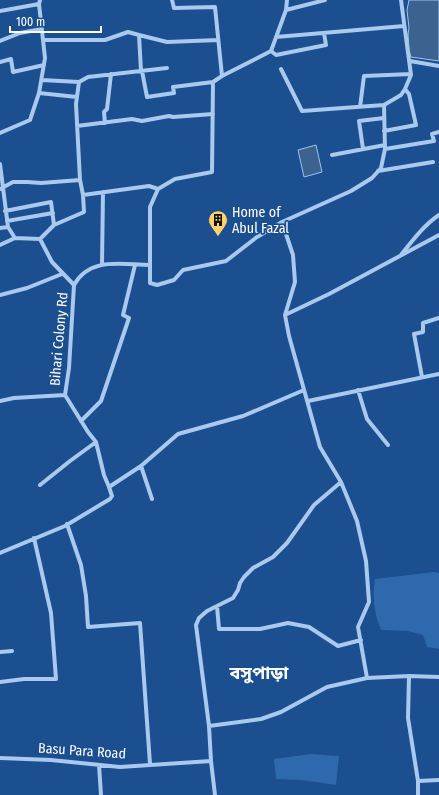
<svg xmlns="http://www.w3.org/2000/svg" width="439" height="795" font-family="'Fira Sans Condensed','Noto Sans Bengali',sans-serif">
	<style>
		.green { fill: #2e69ad }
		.water { fill: #3c6290; stroke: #9cc4f0 }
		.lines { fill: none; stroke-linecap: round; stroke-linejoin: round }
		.minor { stroke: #a9c9ee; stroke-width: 4 }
		.labels { text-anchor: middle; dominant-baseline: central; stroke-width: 3.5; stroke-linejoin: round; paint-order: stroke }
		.poi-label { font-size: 14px; fill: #fff; stroke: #1b4f8f; text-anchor: start }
		.street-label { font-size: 14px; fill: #fff; stroke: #1b4f8f }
		.district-label { font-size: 18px; font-weight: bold; fill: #fff; stroke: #1b4f8f }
	</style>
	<rect width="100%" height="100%" fill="#1b4f8f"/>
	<path class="green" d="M434 572 439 573V649L427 647 423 635 408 631 381 630C374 613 372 597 375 579Z
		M311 754 339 756 336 785 302 780 276 779 274 759Z"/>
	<path class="water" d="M409 0H439V61L411 57 409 50 408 34 409 28 407 10Z
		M316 145 322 172 304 177 298 150Z"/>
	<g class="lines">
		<path class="minor" d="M172 0 174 8 215 7 222 76
			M287 0 286 10 271 51 222 76 213 82 212 172 175 179 158 189 150 207V283L157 285 174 280 183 270 226 261 257 237 269 230 282 222 351 191 372 178 381 168 385 149 384 105 401 95 405 89 411 75 401 0
			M286 10 325 0
			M0 11 39 4
			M276 37 404 26
			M43 40H105L128 32 139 35
			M0 41 20 33 42 29
			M271 51 276 55 326 45 324 33
			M410 61 439 66
			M0 62 11 59 13 72 44 65
			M281 69 302 111 384 105
			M141 71 139 35 167 42 218 40
			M142 71 147 97 174 93 173 87 213 82
			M79 82 88 77 167 68
			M39 93 77 97
			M360 107 364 76 411 74
			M105 123 104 112 107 109 111 74
			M77 126 132 119 142 121 169 116 173 117 213 114
			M384 131 416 125 409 94 405 89
			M0 133 30 120 39 93 45 58 39 4 40 0
			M363 149 359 121 384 118
			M385 149 434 141 432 134 439 132
			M332 155 385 145
			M0 164 8 227
			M378 171 433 162
			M0 189 13 182H27L41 183 80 180
			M83 195 149 186 158 189
			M5 211 51 202 54 225
			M7 221 53 213
			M0 228 8 227 15 238 40 239 52 262 74 285
			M40 239 54 225 84 212 83 195 80 180 76 104 79 82 42 80
			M0 245 15 238
			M401 255C412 241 424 225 439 215
			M102 264 103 192
			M0 295 27 288 62 274
			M285 315 329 294 439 235
			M422 377 414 334 423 332V323L439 318
			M358 390 367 419 388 445
			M65 395 69 368 74 285C90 256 123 265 150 265V266
			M0 401 14 398 65 395 88 432 96 442 104 475 109 487
			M308 401 439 374
			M81 421 101 401 129 318 123 315 135 265
			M141 466 152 499
			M341 482 357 521 366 561 369 602 358 627 367 678
			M40 485 70 461 96 442
			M67 524 81 565 86 596 88 627 140 623 150 764
			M0 553 65 526 110 499 112 496 109 487 141 466 178 434 243 416 304 390
			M217 606 219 629H260L288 623 309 627 338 646 361 640
			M0 652 12 651
			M409 676 408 718 418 781V795
			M0 682 24 679H56L51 613 34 538
			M209 726 261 719 281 712 327 687 367 678 409 676 439 677
			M0 758 51 760 120 767 211 761
			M99 765 101 795
			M418 781 439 780
			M215 795 211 761 209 726 196 625 199 618 207 611 233 598 238 590 240 583 244 577 253 568 273 557 287 543 314 505 341 482 320 447 289 336 285 315 295 282 293 255 282 222"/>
	</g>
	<defs>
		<symbol id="building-pin" viewBox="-11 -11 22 30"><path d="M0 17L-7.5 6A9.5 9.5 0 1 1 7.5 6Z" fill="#ffd166" stroke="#1b4f8f"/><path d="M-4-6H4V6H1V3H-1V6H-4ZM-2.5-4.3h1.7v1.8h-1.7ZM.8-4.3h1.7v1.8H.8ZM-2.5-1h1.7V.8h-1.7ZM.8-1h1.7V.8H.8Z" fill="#111"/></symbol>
	</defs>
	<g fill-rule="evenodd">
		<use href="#building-pin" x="207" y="209" width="22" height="30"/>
	</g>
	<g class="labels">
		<g class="poi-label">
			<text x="232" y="212">Home of<tspan x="232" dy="16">Abul Fazal</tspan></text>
		</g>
		<g class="street-label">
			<text transform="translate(59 339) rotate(-85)">Bihari Colony Rd</text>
			<text transform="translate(82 751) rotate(4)">Basu Para Road</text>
		</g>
		<g class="district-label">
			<text x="259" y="673">বসুপাড়া</text>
		</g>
	</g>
	<path d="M10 26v6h91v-6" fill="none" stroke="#ffffff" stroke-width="2"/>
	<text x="16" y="26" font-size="12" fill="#ffffff" stroke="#1b4f8f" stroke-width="3" paint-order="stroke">100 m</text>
</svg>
